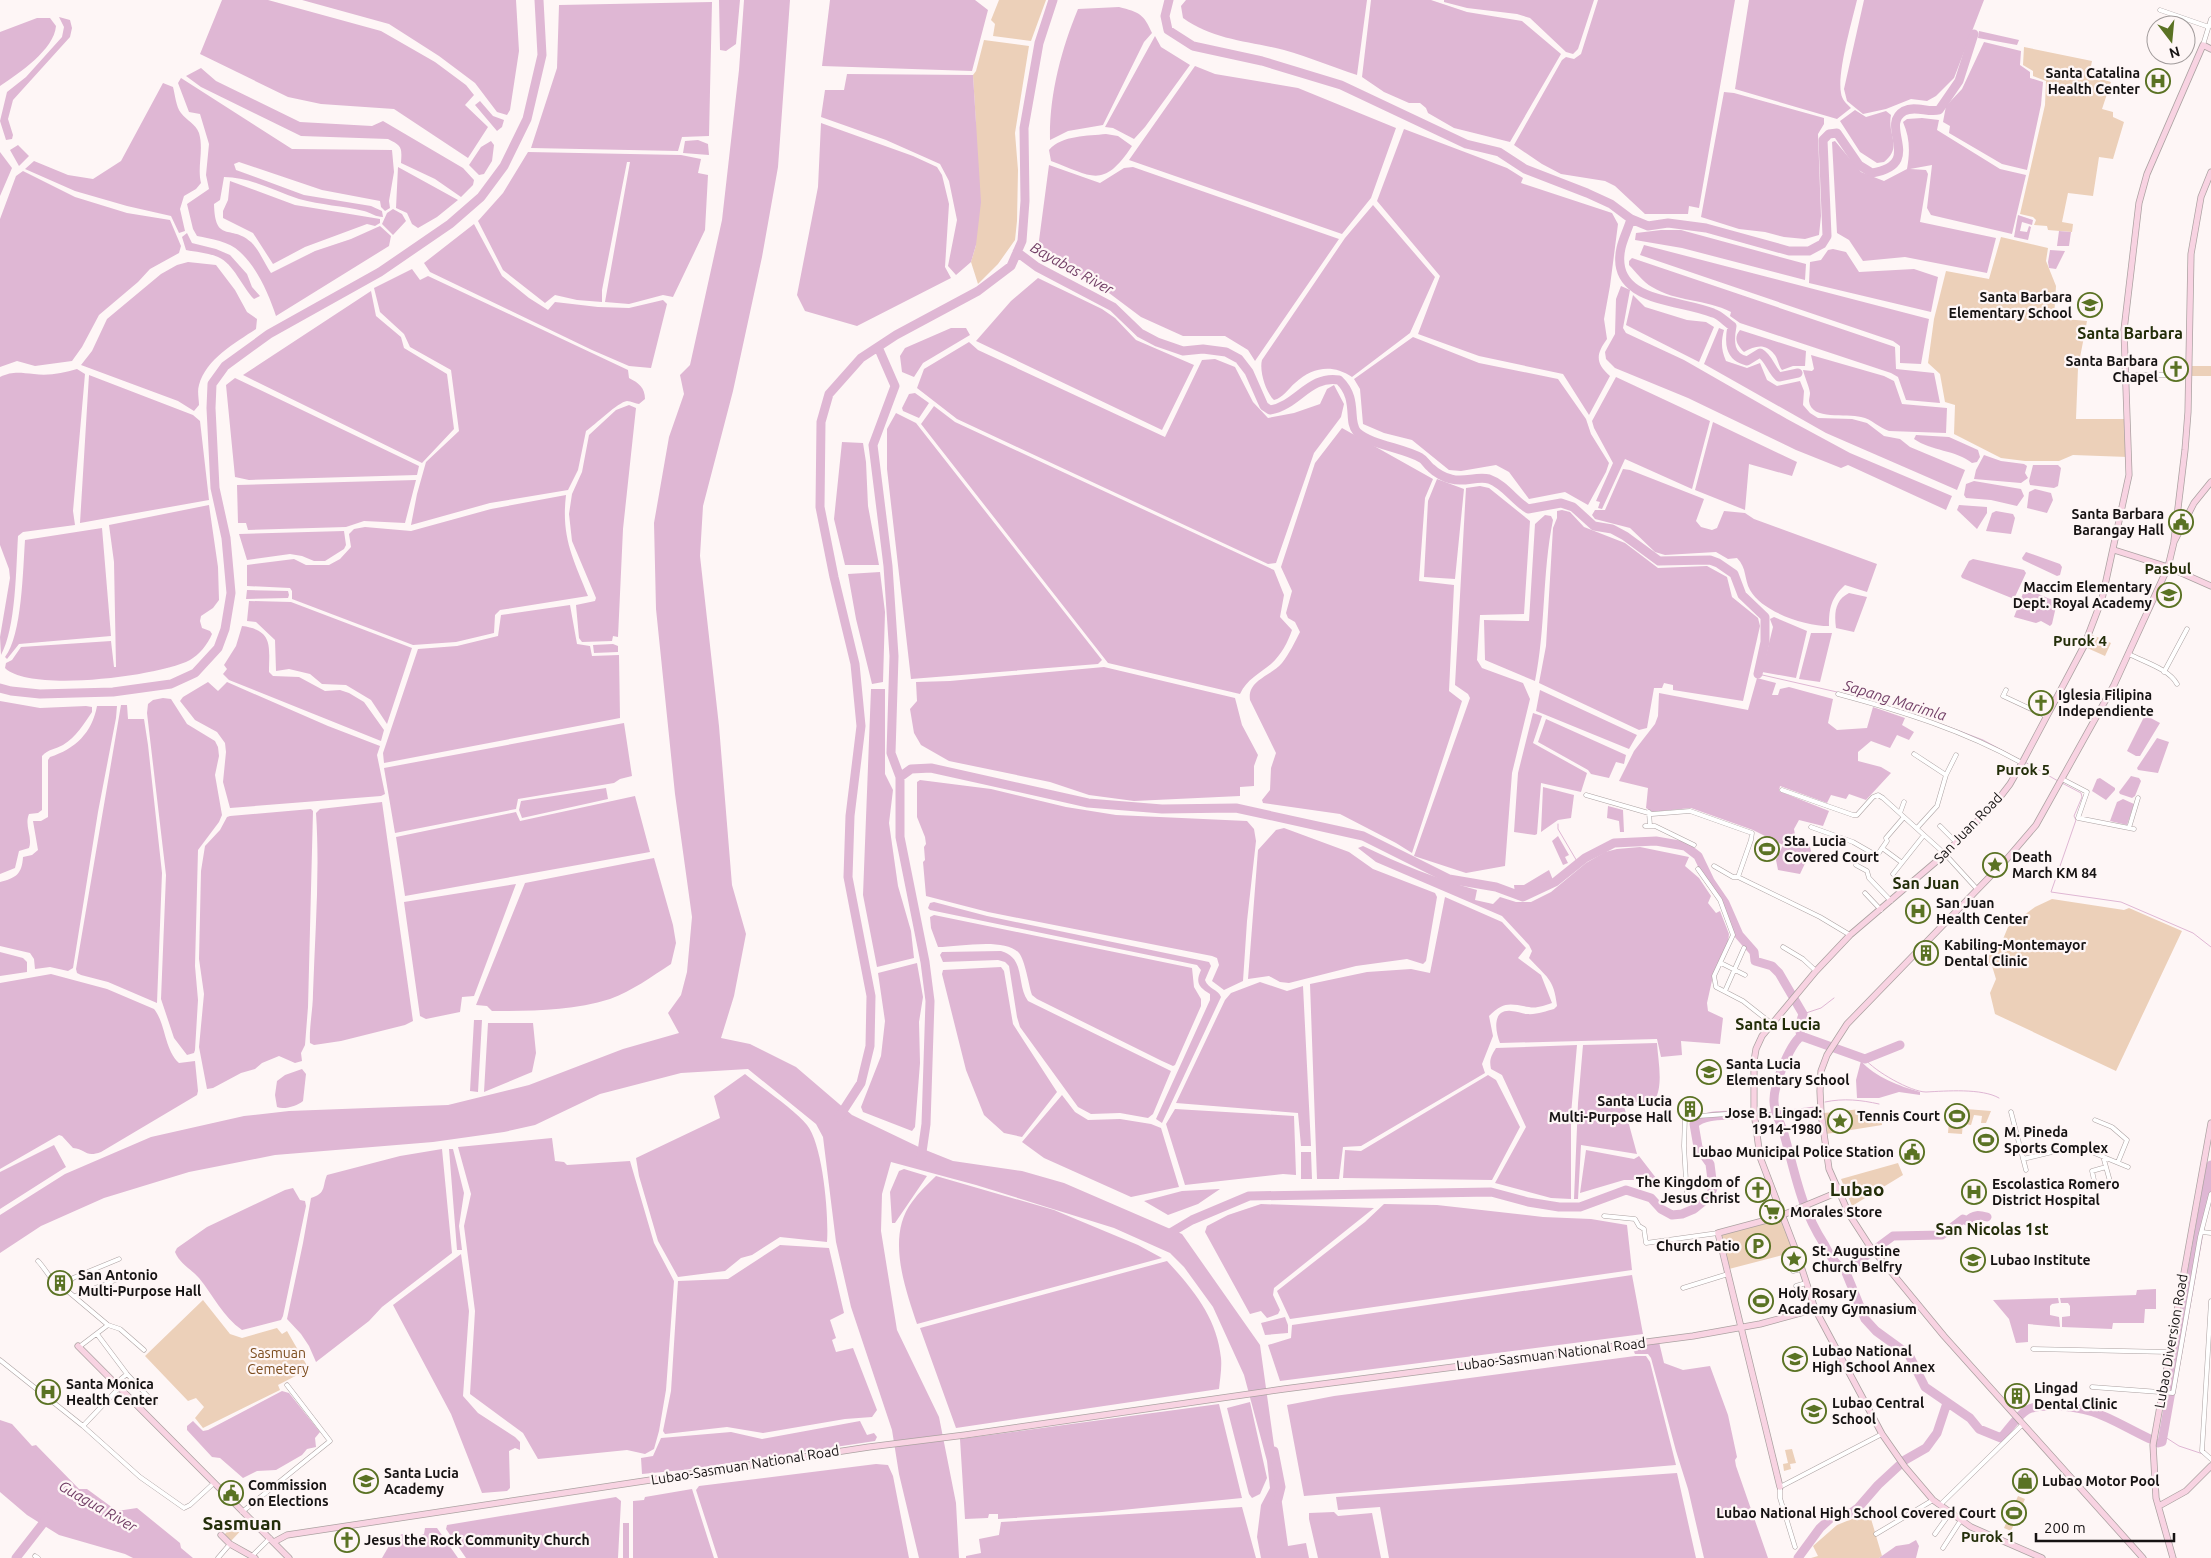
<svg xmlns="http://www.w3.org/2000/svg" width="2211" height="1558" font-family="Ubuntu,sans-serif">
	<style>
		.green { fill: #ecd0b9 }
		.water { fill: #dfb7d4 }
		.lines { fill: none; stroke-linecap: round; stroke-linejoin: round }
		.stream { stroke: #dfb7d4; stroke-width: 1 }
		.river { stroke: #dfb7d4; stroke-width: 9 }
		.street-casing { stroke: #aca2a2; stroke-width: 5 }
		.secondary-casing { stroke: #aca2a2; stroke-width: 7 }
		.street { stroke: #fff; stroke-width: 4 }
		.secondary { stroke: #f8d3e2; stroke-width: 5.5 }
		.labels { text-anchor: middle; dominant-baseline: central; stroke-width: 4.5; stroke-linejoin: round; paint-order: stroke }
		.poi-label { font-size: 14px; font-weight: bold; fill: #161313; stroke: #fef6f6; text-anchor: start }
		.street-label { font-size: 14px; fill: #161313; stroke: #fef6f6 }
		.park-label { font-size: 14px; fill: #7b4b1c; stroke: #fef6f6 }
		.water-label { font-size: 15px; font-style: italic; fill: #723f66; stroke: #fef6f6 }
		.neighbourhood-label { font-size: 15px; font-weight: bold; fill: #232e09; stroke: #fef6f6 }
		.quarter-label { font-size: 16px; font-weight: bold; fill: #232e09; stroke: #fef6f6 }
		.district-label { font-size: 19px; font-weight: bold; fill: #232e09; stroke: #fef6f6 }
	</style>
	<rect width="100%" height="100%" fill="#fef6f6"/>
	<path class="green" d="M999 0H1046L1031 41 993 36 995 24 991 20Z
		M984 40 1029 46 1015 133 1018 170 1017 221 1015 240 998 264 978 284 971 262 976 245V125L973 75 976 71Z
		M2024 47 2092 61 2090 71 2094 77 2111 82 2102 109 2113 112V117L2124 122 2113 159 2099 157 2093 196 2068 193 2062 222 2073 224 2072 232 2048 230 2047 226 2034 225 2036 220 2033 217 2020 214 2045 105 2046 81 2033 76V71L2023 65Z
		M2001 237 2048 248 2046 261 2056 286 2054 318 2087 321 2078 368 2076 419H2125L2128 457 2073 455 2059 461H2025L2001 458 1954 434 1955 405 1945 402 1940 374 1928 363 1934 319 1946 271 1989 279Z
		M2192 366H2211V376H2192Z
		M2090 634 2111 643 2105 656 2085 647Z
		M2052 899 2124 910 2129 908 2182 931 2116 1071 1995 1014 1990 993 1996 979 1992 966 1986 962 1995 943 2001 944 2008 927 2035 907Z
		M1861 1109 1881 1116 1882 1125 1826 1134 1824 1113Z
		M1950 1109 1964 1110 1962 1134 1948 1133Z
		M1966 1109 1991 1111 1986 1123H1981L1982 1116 1974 1115 1971 1125 1964 1124Z
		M1898 1163 1903 1175 1852 1206 1841 1179Z
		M1775 1220H1780L1783 1223 1794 1252 1729 1269 1721 1235Z
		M203 1300 230 1334 242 1338 277 1328 282 1334 287 1331 309 1369 278 1385 280 1390 203 1428 195 1418 204 1407 196 1398 188 1401 145 1356Z
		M1792 1449 1796 1463 1790 1464 1791 1469 1784 1471 1783 1464 1788 1463 1785 1450Z
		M2018 1496 2025 1499 2011 1531 2004 1528Z
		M1869 1512 1882 1556 1879 1558H1811L1818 1556 1813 1546 1837 1525Z
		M240 1518 247 1524 231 1541 224 1535Z"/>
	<path class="water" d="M222 0H268L381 31 435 62 466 85 474 95 465 105 488 127 468 158 394 109 321 104 288 97 200 54Z
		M302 0H516L519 51 510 110 507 115 497 112 475 83 439 56 389 24Z
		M719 0H740L736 44 726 51 720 50Z
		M744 0H790L778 167 762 257 733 391 703 506 700 556 719 726 732 885 746 934 734 996 721 1038 750 1044 796 1067 852 1115 923 1149 953 1161 1022 1171 1064 1183 1182 1234 1260 1345 1288 1546 1306 1543 1309 1558H1261L1257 1537 1261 1505 1270 1488 1267 1461 1244 1375 1213 1307 1184 1267 1170 1253 1114 1228 976 1185 891 1162 882 1194 881 1231 897 1330 939 1417 956 1503 959 1558H919L899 1474 892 1430 851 1307 836 1242 823 1137 816 1124 748 1069 681 1073 600 1094 535 1125 504 1132 433 1142 275 1155 189 1172 104 1198 41 1226 0 1253V1215L65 1174 151 1137 244 1116 289 1111 448 1105 529 1085 623 1049 679 1033 668 1013 681 995 687 972 692 917 675 794 656 609 654 523 669 437 684 394 680 375 690 365 722 220 739 70Z
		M830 0H975L988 10 972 71 822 66Z
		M1186 0H1367L1357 75C1333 67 1309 57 1284 50 1249 41 1213 40 1183 18L1181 6Z
		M1371 0H1431L1467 12 1522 21 1561 54 1510 142 1454 128 1428 113 1426 108 1420 103H1409L1384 92 1362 77Z
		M1444 0H1594L1578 49 1573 54 1566 52 1530 18 1517 14 1467 8 1444 2Z
		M1598 0H1735L1699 208 1689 206 1688 214H1645L1615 186 1605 181 1561 174 1542 164 1514 145 1562 60 1566 57 1574 59 1581 54Z
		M1749 0H1857C1852 21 1837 73 1841 93 1842 100 1846 103 1851 108L1837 119 1735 89Z
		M1864 0H1984L1954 78 1936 96 1927 101 1911 99 1886 109 1863 114 1847 101 1844 89Z
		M712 2 709 136 682 137 678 151 531 148 557 68 559 5Z
		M1119 7C1139 12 1144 14 1152 33L1144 42 1103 125 1068 131 1050 140C1049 96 1061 50 1078 9Z
		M59 17 70 20 72 28 70 37 13 100 8 119 13 135 12 139 6 140 0 121 7 92 26 77 62 37 64 27Z
		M37 18H50L56 26C54 50 19 73 0 86V32Z
		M1979 31 2019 40 2017 45 1978 38Z
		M1155 36 1161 47 1190 65 1145 127 1134 139 1113 128 1105 127Z
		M1984 42 2021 51 2020 65 2030 72V78L2043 82 2041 105 2027 170 2002 164 1949 133 1950 126 1943 122 1946 106 1962 89Z
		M1195 66 1215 74 1298 88 1396 128 1371 198 1342 234 1129 160Z
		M201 68 216 81 300 122 372 126 383 121 463 168 474 180 473 185 461 197 435 179 401 163C402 147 402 146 388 139L301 136 201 87 186 76Z
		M847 74 973 75 981 202 976 245 971 262 956 275 948 266 957 220 949 181 940 164 886 140 821 117 825 90H844Z
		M181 78 292 149 392 150 394 172 389 201 390 208 385 211 381 207 380 201 322 190 239 162 234 164 236 170 304 195 371 206 382 211 383 217C376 217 371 213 364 211 343 206 321 205 299 199 274 191 250 177 224 177L220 200 214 204C215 244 231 224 251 242 259 250 265 264 271 273L315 251 351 239 380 226 391 236 389 246 276 316C269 295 257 267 240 252 229 241 211 239 197 236L193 229 187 204 209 189 206 175 209 144 200 114 189 112 178 83Z
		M163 83 173 87C175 94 176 107 181 113 187 121 195 123 199 133 204 150 197 167 201 183L196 189 184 196 180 209 185 231 179 233 171 216 127 206 75 191 25 169 34 161 68 175 93 179 121 161Z
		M1724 92 1734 93 1824 118V124L1818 134 1821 216 1819 235 1805 239 1784 237 1765 232 1739 229 1701 217Z
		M480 101 493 116 504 120 502 127 497 131 475 105Z
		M1855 110 1866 117 1886 111 1891 115C1887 135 1903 147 1884 162L1877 163 1860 152 1840 121Z
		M1922 118 1939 120 1937 130 2000 169 2026 175 2012 234 1931 215 1927 208 1932 165 1910 169 1926 170 1928 174 1920 222 1996 238 1987 273 1905 257 1863 261 1849 240 1837 233 1832 142 1835 141 1861 172 1884 181 1907 169C1910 152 1910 138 1903 122L1907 119Z
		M821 123 913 156 937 167 942 175 949 204 945 267 951 278 857 326 805 311 797 295 818 187Z
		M1404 129 1507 168 1523 178 1521 183 1612 213 1618 224 1610 286 1604 319 1607 339C1596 354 1595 363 1610 376L1589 415 1563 374 1479 356 1418 334 1440 276 1377 201Z
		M1106 134 1118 136 1132 146C1103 190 1092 176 1051 161L1049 150C1062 135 1088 136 1106 134Z
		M698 140 708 144 709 155 683 153 685 141Z
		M491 141 494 145 492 161 484 174 479 175 469 165 481 147Z
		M18 145 29 156 19 166 10 150Z
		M0 152 12 168 0 196Z
		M528 152 681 155 701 159 698 173 708 175 705 230 673 297 663 295 629 304 605 302 630 162H627L602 290V302L577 300 555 295 545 303 503 270 478 221 503 193Z
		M1049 165 1100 183 1124 168 1133 167 1339 239 1255 361 1248 350 1225 336H1183L1141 317 1097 284 1045 257 1038 248Z
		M398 167 458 200 437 217 418 228 412 224 407 213 396 208Z
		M23 171 75 197 127 213 170 220 181 246 179 253 150 269 138 282 99 315 82 347 72 361 35 366 17 361 0 367V219L16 176Z
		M230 181 295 205 380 219V223L375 226 367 224 305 247 273 264 253 233 223 218V211L228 200Z
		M1373 205 1435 277 1410 333 1352 377C1332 364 1313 367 1295 383 1288 389 1283 398 1274 400 1266 393 1259 371 1262 360L1345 238Z
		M393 209 402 214 406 221 393 235 382 224 387 213Z
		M2018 215 2033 220 2032 225 2022 222 2020 231 2027 232 2029 226 2031 227 2028 240 2014 237Z
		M474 224 502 276 529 298 548 310 555 302 598 307 629 308 663 300 667 304 651 368 629 366 592 350 430 272 424 263Z
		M1661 230H1681L1806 264 1805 280 1682 248 1635 240 1636 233Z
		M2059 231 2071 232 2069 246H2057Z
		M187 233 192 243 216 249 230 255 247 274 252 287 260 296 254 299C242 287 234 264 218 257 209 253 196 252 186 250L182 237Z
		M1644 245 1929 319 1921 364 1900 363V346L1893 341 1640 255Z
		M1833 249 1846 252 1859 272 1914 269 1938 277 1931 312 1809 283 1810 262 1821 260 1828 250Z
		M2050 250 2065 251 2056 269 2049 268 2048 262Z
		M1632 258 1895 347 1896 369 1934 373 1940 403 1906 400 1898 377 1891 373 1740 323 1730 316 1731 312C1706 299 1676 302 1652 287 1643 282 1636 272 1629 265V261Z
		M188 262 216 265 235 290 247 312 257 319 256 329C235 343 206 359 199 385 197 391 199 399 199 405L194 411 178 401 81 365 92 351 107 319 161 274 177 265Z
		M412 269 420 280 428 276 628 370 629 378C639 383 645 388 645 399L639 404C636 404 631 401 627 401 618 402 595 425 586 431L578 470 568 490 490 503 411 525 417 494 426 462 459 431 451 370 410 347 404 334 380 312 374 288Z
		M1038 278 1102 309 1115 318 1136 340 1194 365 1162 430 976 341 1011 301Z
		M1621 286 1630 290 1623 328 1626 333 1684 360 1787 419 1850 453 1952 496 1946 510 1848 465 1841 468 1796 450 1688 398 1615 368 1606 359 1605 352 1615 334 1616 299Z
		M371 291 376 316 401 337 404 348 447 374 454 429 422 463 243 375Z
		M1633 295 1645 307 1687 320 1706 322 1714 327 1699 362 1626 325Z
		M951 328H966L970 335 923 363 914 377 902 372 900 356 905 348Z
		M1719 328 1724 330C1721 341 1721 350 1726 361L1747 368 1760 363 1767 380 1777 386 1800 381 1804 391 1803 405 1810 413 1818 418 1852 419 1867 423 1884 436 1900 439 1910 447 1965 470 1957 490 1826 433 1704 364Z
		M1740 330 1806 351 1805 366H1793L1782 370C1778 365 1778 358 1774 354 1765 343 1755 346 1744 352 1737 345 1733 338 1740 330Z
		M1413 337 1479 363 1558 379 1586 419 1591 434 1609 463 1606 472 1588 505 1565 492 1529 499 1509 472 1496 465 1461 471 1449 470 1412 440 1384 433 1363 424 1360 389 1354 379Z
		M969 342 978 350 1165 437 1202 360 1215 359 1235 367 1253 402 1268 418 1294 413 1320 404 1327 389 1334 385 1344 404 1341 417 1314 453 1276 563 1268 564 957 419 917 388 924 369Z
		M1811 355 1884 376 1894 381 1902 404 1947 408 1946 433 1889 431C1879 428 1872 419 1861 417 1847 413 1811 421 1809 401 1809 398 1810 396 1810 393 1809 386 1805 378 1803 370L1812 371 1814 369Z
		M77 369 85 374 73 511 75 525 23 532 18 536C16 568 16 628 1 655L0 637 10 578 9 569 0 545V377C13 371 20 373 34 374 49 376 63 373 77 369Z
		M89 375 193 415 200 421 209 500 80 523Z
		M1616 377 1710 421 1692 489 1625 459 1602 509 1598 508 1600 502 1596 501 1613 463 1594 428 1592 421Z
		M235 378 419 466 417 475 249 480 235 477 226 385Z
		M915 393 929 403 919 418 903 411 902 408 909 394Z
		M629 405 636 408 623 529 618 637 613 636 612 641 582 642 579 638 576 605 595 601 596 598 572 541 569 514 572 494 582 472 589 435 616 410Z
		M934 406 955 422 1274 570 1284 595 1280 617 1292 630C1288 642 1281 655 1271 664 1259 674 1247 679 1240 694L1108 663 921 424Z
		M896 413 916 423 1102 660 1098 664 911 679 887 469V429Z
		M1713 422 1797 462 1792 476 1749 464 1745 510 1695 490Z
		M1342 428 1433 479 1425 498 1419 581 1454 585 1449 691 1462 701 1412 853 1396 843 1340 814 1263 803 1262 800 1270 790 1271 768 1276 753 1250 700C1247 680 1271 676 1282 663 1289 654 1295 642 1300 632L1295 622 1288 618 1286 613 1292 591 1281 567 1315 463Z
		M1916 435 1949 437 1978 450 1980 457 1977 462 1972 463C1956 450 1931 451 1914 439Z
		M842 442 863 443 866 462 868 506 879 565H845L834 519Z
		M1984 455 2001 461 2024 464 2027 466 2025 473 2028 478 2021 483 1974 479 1976 470Z
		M2033 465H2058L2061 468 2058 486 2054 488 2030 485 2029 481Z
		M1623 469 1630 470 1704 499 1696 521 1701 527 1712 530 1717 528 1724 511 1745 513 1754 519 1877 564 1867 592 1845 585C1831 598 1829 608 1829 626 1805 626 1762 612 1750 590 1744 579 1747 568 1737 558L1728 559 1716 552 1665 555 1655 552 1630 528 1595 519 1592 515 1595 510H1605Z
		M1437 479 1464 489 1455 579 1424 577 1428 501Z
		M416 480 405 523 364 521 346 527 248 530 246 523H238L237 485Z
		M1974 481 2021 489 2024 496 2017 506 1991 500 1966 498 1964 495 1966 484Z
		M1480 486 1489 488 1530 521 1524 614 1480 615 1477 660 1482 668 1523 683 1530 699 1512 773 1505 866 1466 873 1414 856 1470 698 1468 694 1455 685 1466 488Z
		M2035 489 2051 493 2053 500 2047 513 2027 508 2029 492Z
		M566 495C561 537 573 558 588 596L500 610 495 615 494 633 456 642 413 645 292 599V591L290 588 247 586V565L294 559 306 565H329L340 559 351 547 349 534 354 529 365 527 411 531 491 509Z
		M209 505 218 567 219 600 213 608 201 616 200 621 202 628 210 631 212 634C208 644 199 655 190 660 160 676 30 693 5 668L6 663 12 660 21 647 111 641 114 667H116L114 562 109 525Z
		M1959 505 1987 507V513L1977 529 1957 510Z
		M1562 510 1570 512 1584 527 1625 543 1658 568 1707 566 1727 577 1732 597 1758 618 1760 626 1743 701 1673 690V685L1664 683 1662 688H1654L1647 728 1639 730 1539 683 1546 646 1553 528 1557 518V511Z
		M1996 511 2013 514 2015 518 2011 534 1986 531 1992 513Z
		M1545 515 1551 516 1553 520C1542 573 1546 627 1535 681L1485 660 1484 620 1529 621 1535 524Z
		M102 528 111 636 19 644 7 659 5 657C22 636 23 568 25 540Z
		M344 531 346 545 344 549 325 561H314L302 556 290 554 247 560 239 534Z
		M2026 552 2060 564 2062 567 2060 575 2057 576 2023 560 2022 558Z
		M1973 559 2024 570 2026 573 2014 599 1962 578 1961 576 1969 561Z
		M880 572 885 612 883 682 872 684 856 619 848 574Z
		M2025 588H2030C2036 594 2049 598 2057 602L2052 624 2050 626 2041 621 2036 623 2014 617Z
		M247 590 288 591 289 595 288 598 246 599Z
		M1849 593 1867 597 1854 632 1836 628C1834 613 1835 600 1849 593Z
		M249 601 291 602 412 648 387 724 371 700 346 685 322 684 310 674 289 669 276 671 275 640 256 622 247 621Z
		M570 605 577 644 590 646 592 656 619 655 620 718 384 763 383 753 418 649 457 646 498 636 501 615Z
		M1774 617 1807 631 1796 678 1762 672 1773 627 1770 619Z
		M242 626C274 630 269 647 269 672L273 676 299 677 325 691 340 690 349 693 364 702 384 730 381 741 229 680 223 674 227 669 224 665 236 646Z
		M1811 633H1832L1820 682 1799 679Z
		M613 644 618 646V652L594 653 593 645Z
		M1104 667 1235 698 1242 725 1258 755 1254 766V786L1240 787V796L1134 801 1089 795 1050 782 949 761 921 745 914 733 910 709 917 701 916 682 950 681Z
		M1757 678 1776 683 1772 695H1778L1780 689 1789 687 1833 699 1828 723 1837 730 1867 728 1873 707 1905 718 1902 725 1914 732 1909 740 1897 735 1890 748 1871 741 1858 752V761L1881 767 1891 773 1866 800 1849 794 1846 799 1831 795 1827 803 1780 786 1779 791 1829 811 1823 826 1799 820 1794 829 1795 835 1809 843 1811 851 1800 874 1778 870 1776 860 1783 845 1753 830 1691 808 1652 812 1646 808 1648 788 1619 781 1634 751 1655 724 1658 716 1659 693 1748 710Z
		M208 682 218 691 227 682 328 726 380 746 377 755 385 794 381 796 230 808 223 782 226 752 225 743 217 732 195 720 180 701 183 697Z
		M871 689H885V774L893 790 889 823 898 886 911 931 914 958 877 967 863 895Z
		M1540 690 1637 735 1629 749 1536 711Z
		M163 698 171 699 187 724 215 741 218 747 219 756 215 775 222 815 219 822 198 850 195 966 198 1000 195 1050 194 1053 187 1055 174 1038 161 999 166 875 147 713 148 704 153 700Z
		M0 701 40 708 86 706 92 707V712C84 724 76 737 63 745 56 749 48 749 42 756V810L38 813 29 814C24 826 33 837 29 848L19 851 15 868 0 874Z
		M121 705H127L128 719H144L148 745 162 873 157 1003 108 982 81 975 77 973 76 969Z
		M97 706H117L116 718 98 812 73 968 68 971 50 967 35 969 34 959 30 953 0 946V882C16 878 22 874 23 857L32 855 38 850 33 821H41L48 817V760L50 757C75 749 92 733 97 706Z
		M1533 713 1542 716 1533 743 1587 773 1581 792 1541 783 1537 834 1535 835 1514 832 1518 773Z
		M2145 715 2160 723 2140 756H2136L2127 751Z
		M1546 719 1626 755 1624 764 1616 762 1609 778 1591 774 1588 770 1538 742Z
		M624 723 632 776 620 779 614 783 518 799 516 809 395 833 384 768Z
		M2157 738 2169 742 2158 773 2138 770 2137 768Z
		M2131 776 2139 778 2141 781 2135 796 2132 798 2120 794 2119 792Z
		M2100 778 2115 788V790L2106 800 2092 791 2097 779Z
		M920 780 991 789 1066 807 1116 815 1247 821 1254 829 1256 841 1247 921 1243 981 1224 990 1212 981 1219 965 1217 958 1212 956 988 912 926 896 923 862 925 860 924 847 926 844 925 837 917 817V782Z
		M1543 787 1574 795 1571 818 1558 820 1541 832Z
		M606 788 608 799 522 818 519 810 521 801Z
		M635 796 650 852 405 896 396 837 516 812 520 821Z
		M2123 799 2134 804 2127 825 2110 821 2117 802Z
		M382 802 413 1021 405 1025 341 1041 314 1045 310 1043C309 1026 313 1010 313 993 315 933 320 873 316 813L320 809Z
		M1608 806 1623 810 1624 832H1620L1619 821 1607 818Z
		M311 809 313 811 308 1007 305 1045 301 1053 302 1061 295 1063 279 1056 262 1063 255 1069 241 1073 213 1088 207 1089 199 1047 204 994 199 959 201 871 205 846 220 830 227 817 230 816Z
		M1284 828 1349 852 1373 869 1435 893 1437 897 1426 961 1423 964 1407 959 1356 966 1289 983 1280 982 1269 976 1248 979 1258 850 1276 830Z
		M1558 836 1569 855 1565 857 1568 863 1563 865 1552 841Z
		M1363 846C1400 864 1437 879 1477 890L1475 900 1493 904 1500 897 1516 902H1531L1551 892 1586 863 1605 852 1617 849 1640 847 1689 857 1685 866 1699 878 1711 896 1708 903 1716 913 1720 911 1729 934 1728 942 1713 976 1707 1003 1708 1011 1723 1018 1720 1044 1681 1041 1682 1055 1661 1057 1657 1039 1500 1043C1495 1031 1492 1009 1511 1011 1517 1011 1522 1014 1527 1014 1536 1015 1546 1011 1554 1009L1557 1006C1554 978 1546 977 1529 958L1532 951 1529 945 1502 916 1376 862 1358 848Z
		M654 858 673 925 676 943 671 964C651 977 632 991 610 999 572 1011 531 1011 492 1011L487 1006 476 1005 525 883Z
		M1549 870 1553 880 1524 895 1515 894 1514 885H1524Z
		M516 884 474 996 462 997 460 1012 426 1019 420 1016 404 902Z
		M1445 897 1502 922 1526 948 1518 958 1541 975 1552 1003C1545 1005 1536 1009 1529 1007 1510 1004 1504 1001 1489 1016L1493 1036 1482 1064 1485 1073 1361 1146 1343 1147 1339 1179H1317L1310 984 1367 972 1411 969 1430 973Z
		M934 902 987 916 1209 962 1211 966 1205 980C1208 989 1218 989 1221 997L1162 1123 1156 1119 1210 1000V994C1199 987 1195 983 1201 970L1197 965 930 910 928 908 930 903Z
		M934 915 1192 968 1194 987 1201 999V1006L1175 1065 1173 1066 1162 1061 1037 999 1032 995C1029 986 1025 960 1019 953 1005 937 958 947 938 947L931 928 930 917Z
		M1001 951C1026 958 1016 984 1028 1001L1171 1071 1153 1114 1148 1118 1120 1113 1091 1114 1078 1107 1020 1027 1017 1017 1009 966 1005 962 998 960 943 962 940 955 942 952Z
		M0 952 23 958 27 962V972L0 976Z
		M917 963 923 997 919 1022 920 1063 915 1127 912 1131 863 1112 861 1107 881 1056 885 1021 878 973Z
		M1001 967 1004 971 1013 1024 1057 1092 1022 1137 1004 1133 984 1115 966 1070 942 974 943 970Z
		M51 974 107 989 154 1009C166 1024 164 1049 179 1063L195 1061 198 1091 197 1095 101 1152C85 1158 86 1149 73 1148L62 1136 59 1135 0 1169V983Z
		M1260 982 1287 991 1303 986 1311 1146H1301L1298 1113 1176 1103 1225 1000 1231 993Z
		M474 1020H482L478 1092 470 1091Z
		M488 1023H533L536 1053 532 1072 484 1092Z
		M1657 1043C1658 1061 1664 1086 1654 1102L1647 1103 1629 1101 1624 1106 1637 1154 1581 1145 1578 1199H1574L1578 1103 1583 1045Z
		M1577 1045 1571 1114V1199L1551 1198 1495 1183 1526 1127 1502 1075 1491 1069C1489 1060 1491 1056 1496 1048Z
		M1861 1061C1875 1077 1899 1086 1920 1092V1095L1899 1092 1879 1098H1857L1856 1080Z
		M302 1069 306 1074 303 1101C297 1106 284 1110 277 1107L275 1095 277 1081 285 1075Z
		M745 1074C761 1087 795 1110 807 1125 823 1145 829 1216 827 1242L780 1237 752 1255 741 1258 725 1271 678 1277 658 1241 639 1176 636 1158 720 1118 714 1096Z
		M1488 1075 1496 1080 1520 1127 1492 1180 1343 1178 1345 1150 1361 1151Z
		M1062 1095 1075 1112 1088 1120 1120 1119 1151 1124 1161 1128 1179 1187 1131 1197 1044 1158 1022 1142Z
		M1175 1109 1294 1116 1296 1175 1283 1174 1185 1185 1166 1124Z
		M552 1138 555 1161 564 1162 567 1165 630 1161 654 1243 674 1281 666 1390 659 1431 654 1449 645 1454 627 1450 538 1459 523 1433 470 1394 475 1311 464 1226 471 1194 458 1147Z
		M54 1145 66 1167 0 1209V1172Z
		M442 1149 452 1253 382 1307 369 1321 316 1362 309 1346 301 1334 287 1319 303 1243 311 1198C327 1193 322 1186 327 1175L400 1156Z
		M449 1149H453L464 1193 459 1226 462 1250H457Z
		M1586 1150 1634 1159 1639 1156 1656 1178 1657 1185 1651 1188 1635 1180H1624L1580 1193Z
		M1301 1152H1311L1312 1179H1301Z
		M904 1169 927 1176 895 1223H892L890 1192 899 1171Z
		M936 1176 1054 1210 1138 1245 1162 1258 917 1324C905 1288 886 1236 912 1202 919 1192 928 1184 936 1176Z
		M293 1188 300 1200 305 1201 306 1206 283 1316 281 1320 242 1330C223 1317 213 1295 199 1278 191 1269 180 1264 175 1252L177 1248 207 1227 285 1190Z
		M1220 1189 1198 1204 1168 1215 1144 1201 1182 1191Z
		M1261 1204 1374 1208 1274 1288 1273 1295 1280 1310 1278 1314 1267 1318 1261 1311 1250 1314 1205 1232 1207 1226 1228 1215Z
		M1384 1204 1437 1205 1543 1217 1591 1219 1627 1225 1632 1270 1290 1319 1277 1291 1365 1222Z
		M780 1245 829 1248 844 1313 830 1320 836 1338 832 1340 836 1352 853 1348 877 1410 872 1417 845 1419 763 1433 727 1427 665 1434 663 1431 671 1391 678 1281 728 1279Z
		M461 1254 469 1311 463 1396 478 1413 515 1437 520 1442V1450L515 1448 509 1451 510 1488 507 1491 482 1493 451 1414 393 1305Z
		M1167 1261C1193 1289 1217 1318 1221 1358 1222 1368 1220 1379 1219 1389L956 1428 920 1328Z
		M1632 1275 1643 1334 1280 1381 1268 1345 1291 1338 1292 1325Z
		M2156 1289V1309H2145L2144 1323H2113L2112 1329 2062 1327V1317L2070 1316V1306L2068 1303H2061L2060 1298 2136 1295 2137 1290Z
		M2058 1298 2059 1303 2052 1304 2050 1306V1315L2059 1317 2060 1327 2028 1324V1342L2016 1343 2009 1319 1993 1300Z
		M1285 1317 1288 1325V1333L1265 1335 1261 1323Z
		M1659 1342 1664 1363 1683 1370 1710 1366 1728 1415 1737 1457 1735 1460 1736 1466 1768 1558H1704L1688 1489 1676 1451 1651 1358 1648 1354H1635L1631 1345Z
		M1635 1356H1646L1650 1362 1676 1465 1304 1496 1287 1405 1334 1396Z
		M282 1391 289 1393 320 1432 315 1438 316 1447 307 1449 302 1455 276 1470 257 1471 243 1478 220 1458 212 1457 187 1430V1426L193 1421 203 1431 208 1430Z
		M1250 1402 1267 1478 1260 1494 1252 1498 1249 1494 1227 1408Z
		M1219 1404 1242 1498 1102 1512 998 1519V1514H989L988 1518 965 1519 960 1439Z
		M0 1420 12 1424 32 1446 36 1445 79 1489H87L117 1511 137 1508 180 1543 181 1548 193 1558H133L125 1554 59 1535 27 1515 0 1492Z
		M860 1421 867 1435 874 1433 877 1437 875 1441 683 1470 642 1474 641 1458 653 1456 661 1438 731 1432 762 1439Z
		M876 1464 888 1465 893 1476 909 1558H718L696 1490 699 1486Z
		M1677 1473 1696 1558H1389L1380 1507 1338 1510 1336 1497Z
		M692 1489 714 1558H633V1501L644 1500 645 1497Z
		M616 1497 621 1501 618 1558H466L446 1529 447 1525Z
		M1242 1507 1256 1558H966V1556L981 1553 979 1539 999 1535 1001 1522Z
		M1334 1512 1338 1516 1372 1513 1381 1558H1318L1309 1519V1513Z
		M623 1523H629V1558H623Z
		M425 1528H437L458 1558H382L393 1539 402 1534 416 1537 424 1534Z
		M1916 1540 1919 1546 1916 1558H1879L1896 1546 1909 1544Z"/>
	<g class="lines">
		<path class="stream" d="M1758 674 1837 692
			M1865 700 1914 714
			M1941 724 1983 740 2020 760
			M2025 762 2058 781
			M2062 783 2081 793 2082 797 2074 816 2076 820 2051 892 2121 902 2193 933 2211 947
			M1558 824V829L1578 863
			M1803 1014 1821 1008 1834 998
			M1865 1059C1874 1071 1911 1092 1926 1092 1946 1091 1982 1088 1999 1098
			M1825 1102C1844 1098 1861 1100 1879 1104
			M1756 1114 1815 1107
			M1736 1115 1752 1114
			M2162 1435 2179 1446 2203 1454"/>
		<path class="river" d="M1169 0 1165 16 1168 30 1193 46 1262 61 1341 85 1466 144 1499 152 1525 169 1587 193 1611 204 1631 219 1648 226 1668 223 1706 228 1789 251H1809L1822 244 1827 236 1823 140 1829 134 1837 133 1859 165 1872 173C1925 164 1878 126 1904 111 1915 105 1928 113 1939 110L1959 81 1974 34
			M1631 219C1628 229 1623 239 1621 248 1609 303 1680 299 1713 313 1720 315 1726 322 1732 326 1729 342 1729 357 1747 361L1760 353C1769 358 1771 370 1779 377L1798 373
			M1017 252 1037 267 1113 307 1140 333 1157 342 1183 351 1203 349 1226 352 1239 359 1249 372 1264 406 1270 410C1297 406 1309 375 1339 380 1359 399 1347 421 1357 432 1371 445 1404 448 1421 458 1425 460 1427 465 1431 468 1436 473 1445 478 1451 479 1464 483 1476 476 1489 479 1504 484 1515 501 1528 509L1561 503 1573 507 1594 526 1612 529 1625 536 1659 561 1710 560 1718 563 1734 574 1742 595 1765 617V642L1758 674
			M878 347 895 386 873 445 888 566 894 656 891 753 900 777
			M0 688 11 691 40 694 113 692 171 684 195 673 218 648 225 629 231 593 226 538 215 488 211 408 212 384 225 366 269 334 380 272 450 224 481 197 504 166 527 119 542 55 539 0
			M1801 1036C1789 1046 1773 1086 1774 1102 1774 1112 1781 1123 1784 1134 1796 1176 1800 1206 1824 1244 1830 1255 1834 1264 1845 1270L1851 1267 1893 1236 1942 1235 1963 1219 1967 1221C1974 1214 1979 1215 1987 1217
			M839 1117 861 1083 870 1046 871 996 848 877 850 816 861 726 855 664 834 577 820 507 821 422 829 394 861 358 896 335 978 291 1011 266 1022 241 1025 201 1024 128 1039 43 1053 0
			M921 1159 926 1124 930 1001 925 962 900 837V777L911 769 931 768 1088 803 1162 809 1236 808 1363 836 1449 879 1496 887 1523 897 1555 882 1585 858 1614 843 1656 841 1685 846 1698 856 1710 881 1725 903 1739 935 1754 952 1755 961 1772 966 1779 973 1803 1014 1799 1027 1801 1036 1865 1059 1900 1045
			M1165 1236 1192 1220 1249 1196 1491 1192 1528 1202 1559 1207H1580L1626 1190 1651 1198 1661 1209 1672 1215 1682 1214 1694 1209 1710 1196 1713 1188 1710 1164 1698 1147 1694 1124C1705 1114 1722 1116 1736 1115
			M1845 1270 1865 1319 1876 1331 1909 1355 1925 1387 1970 1418 1979 1429 2001 1438C2009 1429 2017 1416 2027 1410 2034 1406 2042 1406 2050 1406 2094 1405 2112 1421 2150 1439
			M2158 1443 2162 1442 2211 1165
			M1274 1451 1281 1487 1278 1499
			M16 1558 48 1517
			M1798 1558 1820 1528 1833 1516 1842 1513H1851L1858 1508 1878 1485 1905 1460 1926 1448 1937 1433 1947 1403"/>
		<defs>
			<path id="street" d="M2160 10 2209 27
				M2203 45 2211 19
				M2125 375H2188
				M2129 654C2144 662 2169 669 2177 684
				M2164 672 2187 629
				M2006 690 2003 696 2046 716
				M1838 694C1902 711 1965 731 2022 763
				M1914 754 1946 775
				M2062 779 2087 792 2078 818 2134 829
				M1782 790 1853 815H1857L1873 797 1878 795 1883 798 1945 854 1977 889
				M1586 795 1652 814 1690 811 1752 833 1751 840 1738 877
				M1649 812 1650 826
				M1900 813 1904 802
				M1645 826H1655L1694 845
				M1940 826 1956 842
				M1811 827 1853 842 1874 854H1878L1887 841 1886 838 1904 817
				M1917 828 1937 806 1946 775 1956 755
				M2129 828 2138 798
				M1882 848 1901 862
				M1856 865 1867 871 1869 878 1891 901
				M1714 866 1733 877H1738L1820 917 1850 935
				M1698 869 1720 900 1733 935 1714 976 1716 987 1743 1001 1771 1023
				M1893 874 1924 835
				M1865 893 1881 910
				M1783 947 1803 959 1816 971
				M1721 963 1745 975
				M1725 991 1744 948
				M2011 1112 2026 1170
				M2095 1120 2112 1127 2127 1140 2118 1162
				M2103 1156 2111 1185
				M2023 1159 2077 1146 2128 1167
				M2085 1183 2094 1180 2092 1171 2106 1167
				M1687 1198 1684 1146 1685 1117 1754 1112
				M1604 1216 1635 1219 1639 1226 1644 1229 1646 1243 1718 1233
				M2202 1232 2211 1233
				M38 1261C44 1267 57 1288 61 1291L73 1278 119 1259
				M1793 1271 1802 1269
				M1796 1286 1806 1283
				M64 1288 108 1325 120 1329 144 1350
				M1683 1288 1728 1274
				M75 1296 133 1273
				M2211 1301 2202 1451 2211 1459
				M97 1334 127 1374 155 1404
				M79 1347 108 1325
				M2033 1349 2169 1352
				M0 1360 83 1426 140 1477 184 1508 190 1505 214 1483
				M116 1383 127 1374
				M2092 1387 2173 1393 2200 1237 2211 1194
				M83 1426 120 1387
				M1940 1505 2023 1424
				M242 1512 330 1441 287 1385
				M1876 1534 1933 1500
				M1935 1534 1950 1513
				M1795 1547 1780 1498V1487L1882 1434
				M1943 1548 1961 1520
				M35 1556 38 1558
				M252 1556 270 1538
				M218 1558 230 1544"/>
			<path id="secondary" d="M2174 541 2185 450 2188 412 2191 254 2201 197 2211 172
				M2114 550 2168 567 2211 586
				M78 1346 289 1558
				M1780 1487 1718 1233 1778 1217 1838 1192
				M2159 1506 2186 1491 2211 1466
				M221 1535 230 1544 255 1558
				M274 1542 287 1535 869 1447 965 1435 1284 1389 1693 1336 1760 1324 1815 1309
				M2042 1558 1971 1527 1933 1500 1905 1467 1882 1434 1815 1309 1796 1251 1760 1157 1754 1112V1061L1756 1049 1762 1036 1816 971 1850 935 1945 854 1997 801 2010 784 2022 763 2084 646 2102 599 2129 475 2124 330 2139 203 2147 174 2203 45 2211 49
				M2143 1558 1944 1336 1869 1245 1849 1214 1829 1169 1821 1113 1820 1091 1821 1071 1827 1055 1847 1024 2006 860 2036 825 2114 685 2168 567 2174 542 2194 503 2211 482
				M2173 1558 2156 1498 2153 1445 2211 1123"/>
		</defs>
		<use href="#street" class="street-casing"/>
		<use href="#secondary" class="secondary-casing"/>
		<use href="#street" class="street"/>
		<use href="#secondary" class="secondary"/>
	</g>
	<defs>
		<symbol id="hospital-ring" viewBox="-11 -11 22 22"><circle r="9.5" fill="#fef6f6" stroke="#5a7223" stroke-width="1.5"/><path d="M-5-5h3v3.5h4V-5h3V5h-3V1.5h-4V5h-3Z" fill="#5a7223"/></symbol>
		<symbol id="school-ring" viewBox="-11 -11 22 22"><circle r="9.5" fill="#fef6f6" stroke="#5a7223" stroke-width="1.5"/><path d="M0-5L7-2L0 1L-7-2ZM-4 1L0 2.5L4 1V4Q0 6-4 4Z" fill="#5a7223"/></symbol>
		<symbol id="church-ring" viewBox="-11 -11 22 22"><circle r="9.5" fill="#fef6f6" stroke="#5a7223" stroke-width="1.5"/><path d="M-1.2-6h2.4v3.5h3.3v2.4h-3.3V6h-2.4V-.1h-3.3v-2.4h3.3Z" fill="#5a7223"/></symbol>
		<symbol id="civic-ring" viewBox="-11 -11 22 22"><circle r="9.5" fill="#fef6f6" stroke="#5a7223" stroke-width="1.5"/><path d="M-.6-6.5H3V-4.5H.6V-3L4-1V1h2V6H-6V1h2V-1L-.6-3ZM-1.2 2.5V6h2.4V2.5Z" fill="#5a7223"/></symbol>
		<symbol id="stadium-ring" viewBox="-11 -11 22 22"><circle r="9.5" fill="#fef6f6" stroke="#5a7223" stroke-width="1.5"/><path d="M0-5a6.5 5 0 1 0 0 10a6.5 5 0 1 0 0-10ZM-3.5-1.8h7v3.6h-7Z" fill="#5a7223"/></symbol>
		<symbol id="sight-ring" viewBox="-11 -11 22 22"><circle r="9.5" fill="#fef6f6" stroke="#5a7223" stroke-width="1.5"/><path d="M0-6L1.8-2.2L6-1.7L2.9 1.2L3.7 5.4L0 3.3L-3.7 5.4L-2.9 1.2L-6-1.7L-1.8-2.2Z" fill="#5a7223"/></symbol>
		<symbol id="building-ring" viewBox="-11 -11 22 22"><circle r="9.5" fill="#fef6f6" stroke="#5a7223" stroke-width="1.5"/><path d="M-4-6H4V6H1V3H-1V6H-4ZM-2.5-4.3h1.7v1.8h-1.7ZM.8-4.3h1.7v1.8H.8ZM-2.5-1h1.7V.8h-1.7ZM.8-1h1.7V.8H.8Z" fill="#5a7223"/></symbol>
		<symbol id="supermarket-ring" viewBox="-11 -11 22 22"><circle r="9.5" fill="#fef6f6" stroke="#5a7223" stroke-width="1.5"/><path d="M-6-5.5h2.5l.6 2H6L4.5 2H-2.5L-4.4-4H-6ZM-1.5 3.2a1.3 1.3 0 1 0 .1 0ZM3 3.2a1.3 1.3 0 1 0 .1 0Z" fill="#5a7223"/></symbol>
		<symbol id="parking-ring" viewBox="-11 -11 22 22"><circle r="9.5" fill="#fef6f6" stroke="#5a7223" stroke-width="1.5"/><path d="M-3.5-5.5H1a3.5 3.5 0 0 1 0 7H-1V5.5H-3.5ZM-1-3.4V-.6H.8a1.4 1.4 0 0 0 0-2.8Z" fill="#5a7223"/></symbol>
		<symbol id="shop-ring" viewBox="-11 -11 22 22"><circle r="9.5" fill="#fef6f6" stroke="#5a7223" stroke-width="1.5"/><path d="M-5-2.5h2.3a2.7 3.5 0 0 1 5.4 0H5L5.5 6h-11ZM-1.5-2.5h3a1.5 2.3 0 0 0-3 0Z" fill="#5a7223"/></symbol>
	</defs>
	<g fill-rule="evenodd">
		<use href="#hospital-ring" x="2144" y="67" width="28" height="28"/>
		<use href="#school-ring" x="2076" y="291" width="28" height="28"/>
		<use href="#church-ring" x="2162" y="355" width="28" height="28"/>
		<use href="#civic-ring" x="2167" y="508" width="28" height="28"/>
		<use href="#school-ring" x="2155" y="581" width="28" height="28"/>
		<use href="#church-ring" x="2027" y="689" width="28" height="28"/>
		<use href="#stadium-ring" x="1753" y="835" width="28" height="28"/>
		<use href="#sight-ring" x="1981" y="851" width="28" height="28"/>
		<use href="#hospital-ring" x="1904" y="897" width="28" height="28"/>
		<use href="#building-ring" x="1912" y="939" width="28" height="28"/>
		<use href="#school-ring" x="1695" y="1058" width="28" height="28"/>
		<use href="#building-ring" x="1676" y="1095" width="28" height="28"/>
		<use href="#stadium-ring" x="1943" y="1102" width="28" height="28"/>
		<use href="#sight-ring" x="1826" y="1107" width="28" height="28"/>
		<use href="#stadium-ring" x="1972" y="1126" width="28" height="28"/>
		<use href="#civic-ring" x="1898" y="1138" width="28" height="28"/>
		<use href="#church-ring" x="1744" y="1176" width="28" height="28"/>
		<use href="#hospital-ring" x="1960" y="1178" width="28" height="28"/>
		<use href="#supermarket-ring" x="1758" y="1198" width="28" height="28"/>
		<use href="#parking-ring" x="1744" y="1232" width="28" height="28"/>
		<use href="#sight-ring" x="1780" y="1245" width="28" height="28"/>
		<use href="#school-ring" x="1959" y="1246" width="28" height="28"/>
		<use href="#building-ring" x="46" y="1269" width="28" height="28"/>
		<use href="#stadium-ring" x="1747" y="1287" width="28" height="28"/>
		<use href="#school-ring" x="1781" y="1345" width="28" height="28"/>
		<use href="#hospital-ring" x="34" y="1378" width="28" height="28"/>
		<use href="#building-ring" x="2003" y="1382" width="28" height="28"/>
		<use href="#school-ring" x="1800" y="1397" width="28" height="28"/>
		<use href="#school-ring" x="352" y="1467" width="28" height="28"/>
		<use href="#shop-ring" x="2011" y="1467" width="28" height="28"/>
		<use href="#civic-ring" x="217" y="1479" width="28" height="28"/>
		<use href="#stadium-ring" x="2000" y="1499" width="28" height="28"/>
		<use href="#church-ring" x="333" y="1526" width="28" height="28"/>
	</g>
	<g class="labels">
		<g class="poi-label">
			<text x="2140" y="73" text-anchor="end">Santa Catalina<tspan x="2140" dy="16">Health Center</tspan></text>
			<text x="2072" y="297" text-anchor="end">Santa Barbara<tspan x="2072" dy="16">Elementary School</tspan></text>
			<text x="2158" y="361" text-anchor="end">Santa Barbara<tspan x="2158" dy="16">Chapel</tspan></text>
			<text x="2164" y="514" text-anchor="end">Santa Barbara<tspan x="2164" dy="16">Barangay Hall</tspan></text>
			<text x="2152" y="587" text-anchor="end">Maccim Elementary<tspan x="2152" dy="16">Dept. Royal Academy</tspan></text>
			<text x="2058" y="695">Iglesia Filipina<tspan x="2058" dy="16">Independiente</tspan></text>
			<text x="1784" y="841">Sta. Lucia<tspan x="1784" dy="16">Covered Court</tspan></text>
			<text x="2012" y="857">Death<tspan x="2012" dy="16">March KM 84</tspan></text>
			<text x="1936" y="903">San Juan<tspan x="1936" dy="16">Health Center</tspan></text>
			<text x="1944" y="945">Kabiling-Montemayor<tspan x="1944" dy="16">Dental Clinic</tspan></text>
			<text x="1726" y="1064">Santa Lucia<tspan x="1726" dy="16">Elementary School</tspan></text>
			<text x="1672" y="1101" text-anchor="end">Santa Lucia<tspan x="1672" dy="16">Multi-Purpose Hall</tspan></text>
			<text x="1822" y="1113" text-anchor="end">Jose B. Lingad:<tspan x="1822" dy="16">1914–1980</tspan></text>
			<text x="1940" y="1116" text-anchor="end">Tennis Court</text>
			<text x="2004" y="1132">M. Pineda<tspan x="2004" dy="16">Sports Complex</tspan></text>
			<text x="1894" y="1152" text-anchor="end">Lubao Municipal Police Station</text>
			<text x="1740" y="1182" text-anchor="end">The Kingdom of<tspan x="1740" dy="16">Jesus Christ</tspan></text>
			<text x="1992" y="1184">Escolastica Romero<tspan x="1992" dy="16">District Hospital</tspan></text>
			<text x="1790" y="1212">Morales Store</text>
			<text x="1740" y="1246" text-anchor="end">Church Patio</text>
			<text x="1812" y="1251">St. Augustine<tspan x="1812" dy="16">Church Belfry</tspan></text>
			<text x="1990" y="1260">Lubao Institute</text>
			<text x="78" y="1275">San Antonio<tspan x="78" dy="16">Multi-Purpose Hall</tspan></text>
			<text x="1778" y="1293">Holy Rosary<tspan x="1778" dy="16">Academy Gymnasium</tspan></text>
			<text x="1812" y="1351">Lubao National<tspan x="1812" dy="16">High School Annex</tspan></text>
			<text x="66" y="1384">Santa Monica<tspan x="66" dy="16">Health Center</tspan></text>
			<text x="2034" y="1388">Lingad<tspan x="2034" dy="16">Dental Clinic</tspan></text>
			<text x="1832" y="1403">Lubao Central<tspan x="1832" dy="16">School</tspan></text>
			<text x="384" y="1473">Santa Lucia<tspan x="384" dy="16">Academy</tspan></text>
			<text x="2042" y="1481">Lubao Motor Pool</text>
			<text x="248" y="1485">Commission<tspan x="248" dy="16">on Elections</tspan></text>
			<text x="1996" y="1513" text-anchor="end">Lubao National High School Covered Court</text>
			<text x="364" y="1540">Jesus the Rock Community Church</text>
		</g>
		<g class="street-label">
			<text transform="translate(1968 828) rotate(-46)">San Juan Road</text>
			<text transform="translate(2171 1341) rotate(-80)">Lubao Diversion Road</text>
			<text transform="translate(1551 1354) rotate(-7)">Lubao-Sasmuan National Road</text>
			<text transform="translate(745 1465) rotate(-9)">Lubao-Sasmuan National Road</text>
		</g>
		<g class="park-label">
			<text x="278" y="1353">Sasmuan<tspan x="278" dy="16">Cemetery</tspan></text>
		</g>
		<g class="water-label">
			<text transform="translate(1072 268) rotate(29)">Bayabas River</text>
			<text transform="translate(1895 700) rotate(17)">Sapang Marimla</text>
			<text transform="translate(98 1506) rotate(30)">Guagua River</text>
		</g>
		<g class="neighbourhood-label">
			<text x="2168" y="568">Pasbul</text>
			<text x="2080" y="640">Purok 4</text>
			<text x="2023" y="769">Purok 5</text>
			<text x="1988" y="1536">Purok 1</text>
		</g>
		<g class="quarter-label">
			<text x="2130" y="333">Santa Barbara</text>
			<text x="1926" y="883">San Juan</text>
			<text x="1778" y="1024">Santa Lucia</text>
			<text x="1992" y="1229">San Nicolas 1st</text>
		</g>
		<g class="district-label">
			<text x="1857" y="1189">Lubao</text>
			<text x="242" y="1523">Sasmuan</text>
		</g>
	</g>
	<g transform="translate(2171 40) rotate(164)"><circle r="24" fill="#fef6f6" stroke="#a19b9b"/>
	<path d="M0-4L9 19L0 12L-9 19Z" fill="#5a7223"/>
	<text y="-8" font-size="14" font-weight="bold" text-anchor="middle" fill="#161313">N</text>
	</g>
	<path d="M2036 1533v8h138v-8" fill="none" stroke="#161313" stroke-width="2.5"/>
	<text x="2044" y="1533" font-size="15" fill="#161313" stroke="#fef6f6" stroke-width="4" paint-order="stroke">200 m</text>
</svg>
